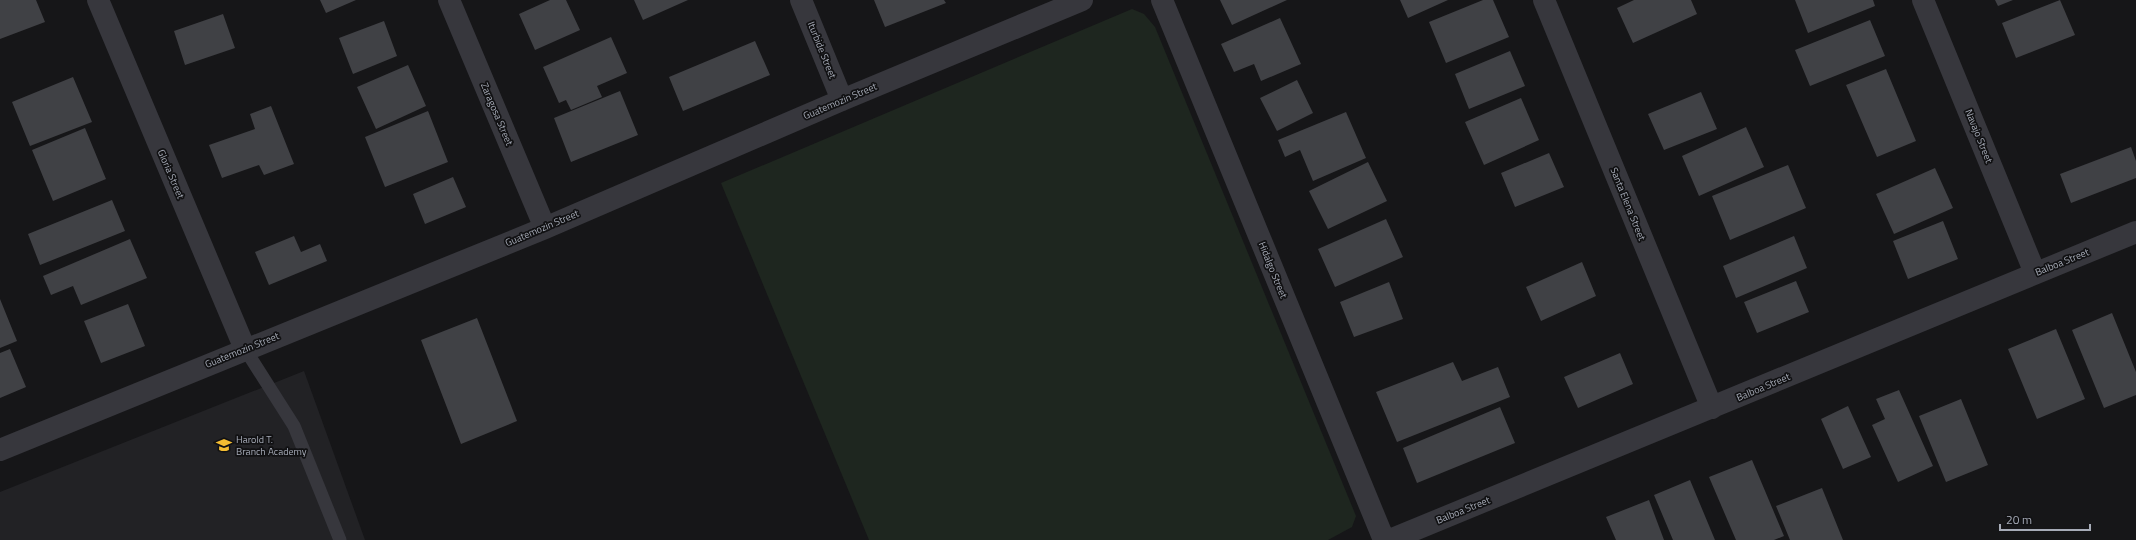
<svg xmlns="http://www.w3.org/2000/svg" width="2136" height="540" font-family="'Titillium Web',sans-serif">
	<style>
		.built { fill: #222225 }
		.green { fill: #1e261f }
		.building { fill: #404145 }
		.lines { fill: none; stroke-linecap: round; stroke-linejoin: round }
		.service { stroke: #37373d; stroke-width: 13 }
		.minor { stroke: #37373d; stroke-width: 22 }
		.labels { text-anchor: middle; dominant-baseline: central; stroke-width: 3.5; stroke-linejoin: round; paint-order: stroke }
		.street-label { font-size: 10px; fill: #a7acb8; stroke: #111113 }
		.poi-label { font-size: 10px; fill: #a7acb8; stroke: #111113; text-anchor: start }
	</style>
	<rect width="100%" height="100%" fill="#161618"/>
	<path class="built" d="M304 371 365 540H0V492Z"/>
	<path class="green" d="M1132 9 1144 14 1155 27 1356 516 1352 527 1328 540H869L721 183Z"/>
	<path class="building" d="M0 0H36L45 22 0 39Z
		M320 0H356L326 13Z
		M550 0H566L580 30 535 50 519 14Z
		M634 0H688L643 20Z
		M874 0H944L946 3 885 27Z
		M1220 0H1287L1232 25Z
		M1400 0H1448L1408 18Z
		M1483 0H1493L1509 37 1446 63 1429 22Z
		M1634 0H1691L1697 14 1633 43 1617 8Z
		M1795 0H1873L1875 6 1808 33Z
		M1995 0H2013L1998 6Z
		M2060 0 2075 35 2016 58 2002 23Z
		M223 14 235 48 185 65 174 31Z
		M1280 18 1301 64 1261 81 1254 64 1234 72 1221 44Z
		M1870 20 1885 56 1810 86 1795 50Z
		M384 21 397 56 353 74 339 38Z
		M611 37 627 73 597 86 602 97 571 110 566 100 559 103 543 67Z
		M755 41 770 75 683 111 669 77Z
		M1510 51 1525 86 1469 109 1455 74Z
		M408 65 426 106 376 129 357 87Z
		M1886 69 1916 141 1877 157 1846 85Z
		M73 77 92 122 30 146 12 102Z
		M1297 80 1313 113 1277 131 1260 98Z
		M620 91 638 135 571 162 554 118Z
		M1701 92 1717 129 1664 150 1648 114Z
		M1521 98 1539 140 1484 165 1465 122Z
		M271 106 294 164 264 175 259 165 222 178 209 145 255 129 250 114Z
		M428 111 448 162 385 187 365 137Z
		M1346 112 1366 158 1313 181 1300 150 1285 157 1278 140Z
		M1746 127 1764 167 1699 196 1682 156Z
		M85 128 106 179 53 201 32 150Z
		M2131 147 2136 161V178L2071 203 2060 174Z
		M1549 153 1564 187 1515 207 1501 173Z
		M1368 162 1387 201 1328 229 1309 191Z
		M1788 165 1806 208 1730 240 1712 196Z
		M1935 168 1953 208 1894 234 1876 194Z
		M453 177 466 207 425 224 413 194Z
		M112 200 125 231 40 265 28 234Z
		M1386 219 1403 257 1335 287 1318 249Z
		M1943 221 1958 259 1908 279 1893 241Z
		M294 236 301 252 320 244 327 261 269 285 255 252Z
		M1794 236 1807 268 1736 298 1723 266Z
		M130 239 147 278 81 305 73 286 51 295 43 276Z
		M1582 262 1596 296 1541 321 1526 287Z
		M1796 281 1809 312 1757 333 1744 302Z
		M1389 282 1403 319 1354 337 1340 302Z
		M0 299 17 341 0 348Z
		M128 304 145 346 101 363 84 321Z
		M2112 313 2136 372V395L2104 408 2072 330Z
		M477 318 517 421 461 444 421 340Z
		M2056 329 2085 399 2037 419 2008 349Z
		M10 349 26 387 0 398V353Z
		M1620 353 1633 384 1578 408 1564 377Z
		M1453 362 1462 381 1498 367 1510 397 1397 442 1376 392Z
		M1899 390 1933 466 1898 482 1872 425 1885 419 1876 399Z
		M1961 399 1988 465 1946 482 1919 416Z
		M1848 406 1871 457 1843 469 1821 419Z
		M1500 407 1515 443 1417 483 1403 448Z
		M1752 460 1784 536 1774 540H1736L1709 477Z
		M1690 480 1715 540H1673L1654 495Z
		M1822 488 1843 540H1790L1776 506Z
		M1649 500 1664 540H1616L1606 517Z"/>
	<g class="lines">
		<path class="service" d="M245 349 294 426 340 540"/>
		<path class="minor" d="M98 0 245 349
			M449 0 545 228
			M801 0 842 100
			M1162 0 1384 540
			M1544 0 1712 408
			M1923 0 2035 273
			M0 450 545 228 842 100 1082 0
			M1390 540 2136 232"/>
	</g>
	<defs>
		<symbol id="school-bare" viewBox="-9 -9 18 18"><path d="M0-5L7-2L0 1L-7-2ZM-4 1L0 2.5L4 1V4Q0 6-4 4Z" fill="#f3bc32" stroke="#111113" stroke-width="2.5" paint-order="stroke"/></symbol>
	</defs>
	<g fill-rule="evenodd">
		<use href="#school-bare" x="213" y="434" width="22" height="22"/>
	</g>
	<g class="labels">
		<g class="street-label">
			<text transform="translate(822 50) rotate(68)">Iturbide Street</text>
			<text transform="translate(840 101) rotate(-23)">Guatemozin Street</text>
			<text transform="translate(497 114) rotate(67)">Zaragosa Street</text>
			<text transform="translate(1979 136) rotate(68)">Navajo Street</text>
			<text transform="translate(171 174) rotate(67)">Gloria Street</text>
			<text transform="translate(1628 204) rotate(68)">Santa Elena Street</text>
			<text transform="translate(542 228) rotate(-23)">Guatemozin Street</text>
			<text transform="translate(2062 262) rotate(-22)">Balboa Street</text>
			<text transform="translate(1273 270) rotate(68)">Hidalgo Street</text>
			<text transform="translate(242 350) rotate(-22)">Guatemozin Street</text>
			<text transform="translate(1763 387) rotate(-23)">Balboa Street</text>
			<text transform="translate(1463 510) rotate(-22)">Balboa Street</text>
		</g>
		<g class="poi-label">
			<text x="236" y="439">Harold T.<tspan x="236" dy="12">Branch Academy</tspan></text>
		</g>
	</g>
	<path d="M2000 524v6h90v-6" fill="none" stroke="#a7acb8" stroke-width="2"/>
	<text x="2006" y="524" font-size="12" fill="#a7acb8" stroke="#111113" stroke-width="3" paint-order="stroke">20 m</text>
</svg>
